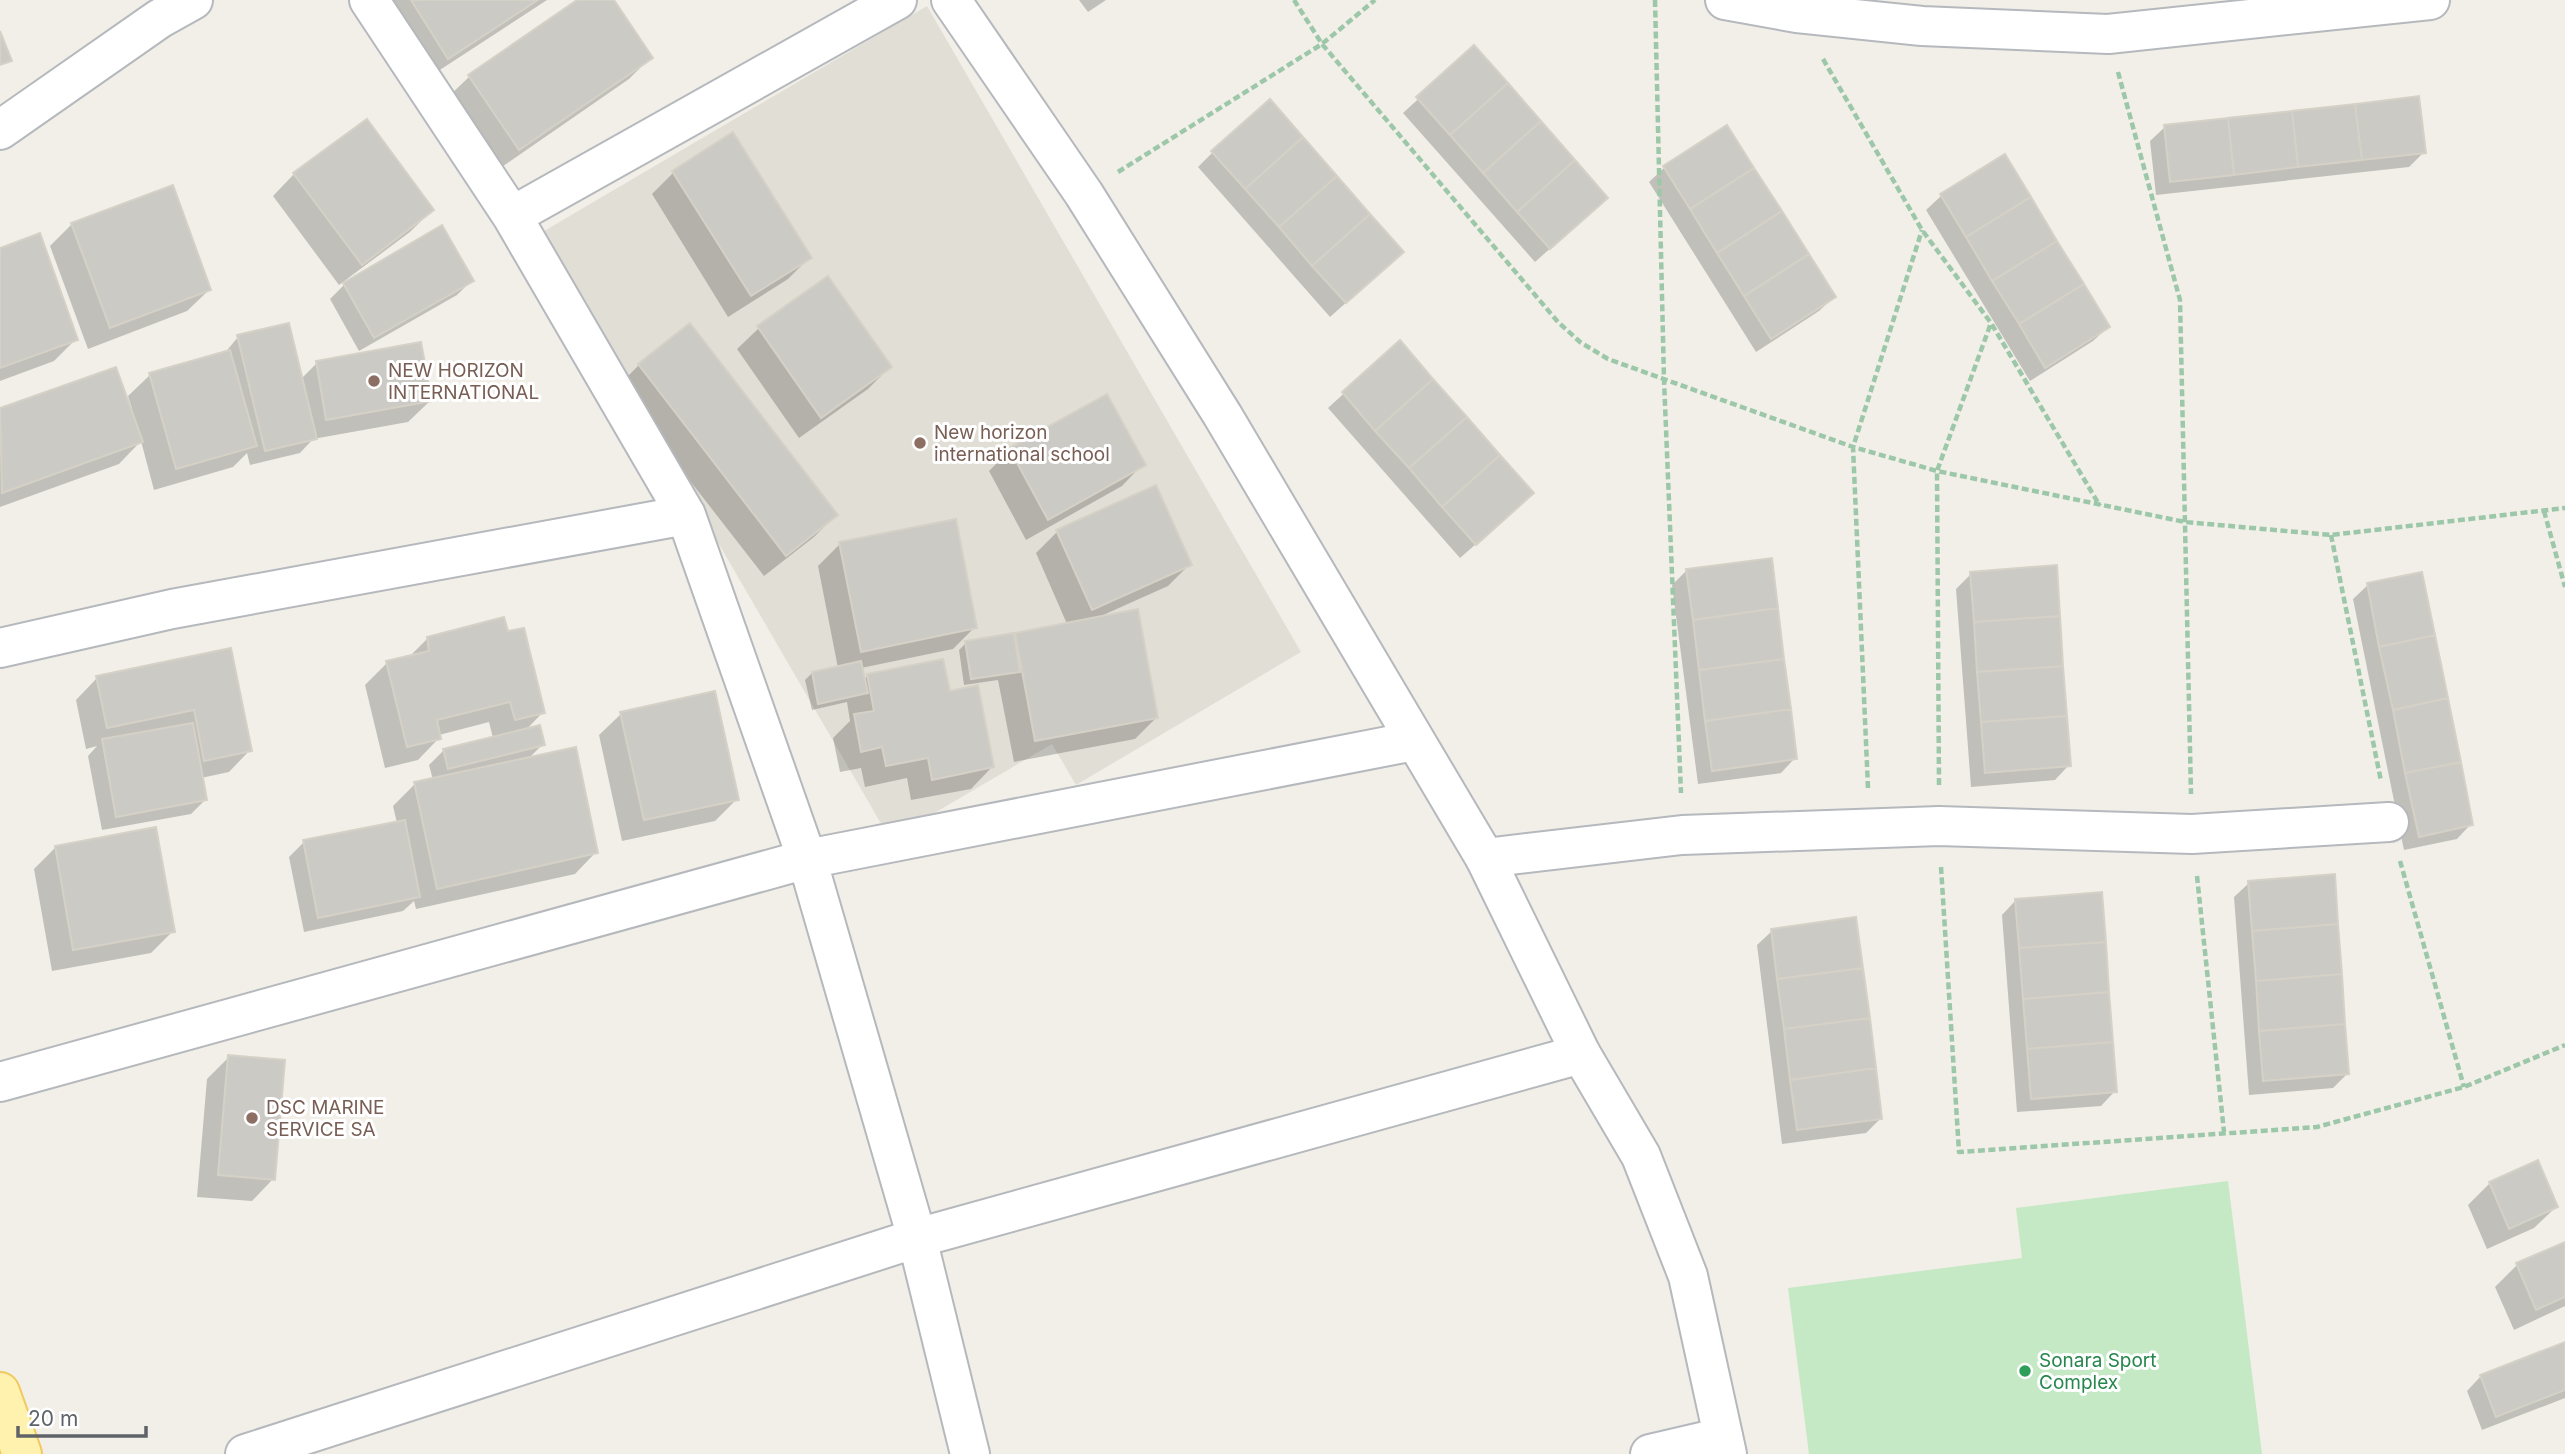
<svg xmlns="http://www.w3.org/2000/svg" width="2565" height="1454" font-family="Inter,sans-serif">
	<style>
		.education { fill: #e1ded6 }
		.green { fill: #c5e8c5 }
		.shadow { fill: #0003 }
		.building { fill: #cccac5; stroke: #d6d1c6; stroke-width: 2 }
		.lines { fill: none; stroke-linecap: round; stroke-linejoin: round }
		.minor-casing { stroke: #b5b8bc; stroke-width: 42 }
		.tertiary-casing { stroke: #b5b8bc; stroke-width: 42 }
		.primary-casing { stroke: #f2c960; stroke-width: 42 }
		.path { stroke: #9cc7a9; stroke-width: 4.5; stroke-dasharray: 7 3.5; stroke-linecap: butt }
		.minor { stroke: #fff; stroke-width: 38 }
		.tertiary { stroke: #fff; stroke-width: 38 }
		.primary { stroke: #fff2af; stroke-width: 38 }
		.education-dot { fill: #8d6e63; stroke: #fff; stroke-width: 2.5 }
		.leisure-dot { fill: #2e9e5b; stroke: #fff; stroke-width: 2.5 }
		.labels { text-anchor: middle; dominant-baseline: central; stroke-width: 6; stroke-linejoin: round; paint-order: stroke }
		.education-label { font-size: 19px; fill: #785e54; stroke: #fff; text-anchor: start }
		.leisure-label { font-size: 19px; fill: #27864d; stroke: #fff; text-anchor: start }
	</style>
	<rect width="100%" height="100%" fill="#f1efe8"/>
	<path class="education" d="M927 6 1301 652 1076 785 1052 744 890 839 539 234Z"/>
	<path class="green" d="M2228 1181 2262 1454H1809L1788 1288 2022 1258 2016 1208Z"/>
	<path class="shadow" d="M376 0H547L426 79Z
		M580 0H611L650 58 629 79 496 171 447 98 469 77Z
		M1079 0H1106L1088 12Z
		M1474 48 1591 212 1535 262 1403 113Z
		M2165 127 2424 152 2409 167 2156 195 2150 141Z
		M1727 128 1834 297 1819 311 1756 352 1649 182 1664 168Z
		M1213 152 1387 266 1330 317 1198 167Z
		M2004 156 2108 327 2093 341 2030 381 1926 210 1941 196Z
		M673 173 810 257 788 279 728 317 652 194Z
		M294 174 432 210 410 232 339 285 273 196Z
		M72 224 209 290 187 311 88 349 50 246Z
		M0 250 76 339 54 361 0 381Z
		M472 280 457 295 359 351 330 299 344 285Z
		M690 326 836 515 814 537 764 576 617 387 639 365Z
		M759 328 890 367 868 389 799 438 737 349Z
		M238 337 301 379 317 363 430 401 408 422 313 439 300 453 250 465 247 453 233 467 154 490 141 441 119 464 0 507V410L115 369 129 410 132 409 128 396 150 375 224 354Z
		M1399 343 1517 508 1460 558 1328 408Z
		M1010 450 1143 464 1122 486 1026 540 989 471Z
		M1057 532 1190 564 1168 586 1101 616 1157 717 1135 739 1014 762 998 680 964 685 959 650 966 643 1013 637 1067 624 1036 553Z
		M840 544 975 627 953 649 861 668 863 680 868 676 949 693 992 767 971 789 911 800 907 778 865 787 861 768 840 772 833 738 850 721 847 702 812 710 805 680 812 673 838 668 818 566Z
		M1687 570 1795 758 1781 773 1698 784 1672 585Z
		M1971 574 2069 765 2055 780 1971 787 1956 589Z
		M2368 585 2471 824 2457 839 2404 850 2353 599Z
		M428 638 543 712 526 730 543 744 528 759 596 852 575 874 416 909 414 901 403 911 304 932 289 857 304 842 397 823 393 806 415 784 433 780 429 765 444 750 493 738 489 722 439 735V738L418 760 385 768 365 685 387 663 408 658Z
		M230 650 250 750 229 772 201 778 205 800 191 814 102 830 88 756 97 746 86 749 76 700 97 678Z
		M621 714 737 799 715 821 622 841 599 735Z
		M55 848 173 931 151 953 52 971 34 869Z
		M2249 883 2347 1074 2333 1088 2249 1095 2234 897Z
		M2016 900 2115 1091 2101 1106 2017 1112 2002 915Z
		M1772 931 1880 1119 1866 1133 1782 1144 1757 945Z
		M229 1057 273 1179 252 1201 197 1197 207 1079Z
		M2490 1183 2556 1207 2534 1228 2487 1249 2468 1205Z
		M2564 1244 2565 1306 2514 1330 2495 1287 2517 1265Z
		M2565 1344V1398L2482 1430 2467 1391 2481 1376Z"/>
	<path class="building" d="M411 0H538L448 59Z
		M577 0H614L653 58 519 150 468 75Z
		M0 31 12 61 0 65Z
		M1474 45 1508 83 1450 135 1416 97Z
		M1508 83 1541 121 1483 173 1450 135Z
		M2419 96 2426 153 2362 160 2355 104Z
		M1270 99 1303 137 1245 189 1211 151Z
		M2355 104 2362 160 2298 167 2292 111Z
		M2292 111 2298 167 2234 175 2228 118Z
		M2228 118 2234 175 2170 182 2164 125Z
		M367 119 434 210 362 265 293 173Z
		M1541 121 1575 160 1517 212 1483 173Z
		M1727 125 1754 168 1690 209 1663 166Z
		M733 132 812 258 751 296 672 171Z
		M1303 137 1337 176 1279 227 1245 189Z
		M2005 154 2031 197 1966 237 1940 194Z
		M1575 160 1608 198 1550 249 1517 212Z
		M1754 168 1782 211 1717 253 1690 209Z
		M1337 176 1370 214 1312 266 1279 227Z
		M173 185 211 290 110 328 71 223Z
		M2031 197 2057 241 1992 281 1966 237Z
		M1782 211 1809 254 1744 296 1717 253Z
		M1370 214 1404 252 1346 303 1312 266Z
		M442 225 474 281 374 338 343 283Z
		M40 233 78 340 0 368V248Z
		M2057 241 2084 284 2019 324 1992 281Z
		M1809 254 1836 297 1771 339 1744 296Z
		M828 276 892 367 821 418 757 326Z
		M2084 284 2110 327 2045 368 2019 324Z
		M289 323 317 439 265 451 237 335Z
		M690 323 838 515 786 556 638 364Z
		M1400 340 1433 379 1375 431 1342 392Z
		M421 342 432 401 326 420 316 361Z
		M230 350 257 446 176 469 149 373Z
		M116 367 143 442 2 493 0 408Z
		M1433 379 1467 417 1409 468 1375 431Z
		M1107 394 1146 465 1048 520 1009 448Z
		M1467 417 1500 455 1442 507 1409 468Z
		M1500 455 1534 493 1476 545 1442 507Z
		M1156 485 1192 565 1092 610 1056 530Z
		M956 519 977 628 861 652 839 542Z
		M1772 558 1778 608 1693 620 1686 569Z
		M2057 565 2060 616 1974 622 1970 572Z
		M2422 572 2435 635 2379 647 2367 583Z
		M1778 608 1784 659 1699 670 1693 620Z
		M1138 609 1158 718 1035 741 1015 633Z
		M2060 616 2063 666 1977 672 1974 622Z
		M504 617 508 631 524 628 545 713 515 720 510 702 437 720 441 739 407 747 386 661 429 651 427 637Z
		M1014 633 1020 672 971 679 965 641Z
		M2435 635 2448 698 2393 710 2379 647Z
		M231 648 252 751 204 761 194 710 107 728 96 676Z
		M943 659 950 691 978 685 994 767 932 780 928 758 886 766 882 747 861 752 854 714 874 711 867 674Z
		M1784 659 1791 709 1705 721 1699 670Z
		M861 661 868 693 818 704 812 672Z
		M2063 666 2067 716 1981 722 1977 672Z
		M715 691 739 800 644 820 620 712Z
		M2448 698 2461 762 2405 773 2393 710Z
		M1791 709 1797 759 1712 771 1705 721Z
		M2067 716 2071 766 1985 773 1981 722Z
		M193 723 207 800 116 817 102 739Z
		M540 725 545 745 448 769 443 749Z
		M576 747 598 853 437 889 414 782Z
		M2461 762 2473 825 2419 837 2405 773Z
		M405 820 420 897 318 918 303 840Z
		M156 827 175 932 73 950 55 846Z
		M2335 874 2338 924 2252 931 2248 881Z
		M2102 892 2106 942 2019 948 2015 899Z
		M1856 917 1863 968 1777 979 1771 929Z
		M2338 924 2342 974 2256 981 2252 931Z
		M2106 942 2109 992 2023 999 2019 948Z
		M1863 968 1870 1018 1784 1029 1777 979Z
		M2342 974 2345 1024 2259 1031 2256 981Z
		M2109 992 2113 1042 2027 1049 2023 999Z
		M1870 1018 1876 1068 1790 1080 1784 1029Z
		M2345 1024 2349 1074 2263 1081 2259 1031Z
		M2113 1042 2117 1092 2031 1099 2027 1049Z
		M228 1055 285 1060 275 1180 218 1175Z
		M1876 1068 1882 1119 1797 1130 1790 1080Z
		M2538 1160 2558 1207 2509 1229 2489 1182Z
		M2565 1242V1297L2536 1310 2516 1263Z
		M2565 1342V1390L2496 1417 2480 1375Z"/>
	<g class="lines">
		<defs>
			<path id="minor" d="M369 0 512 216 686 515
				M0 130 159 19 193 0
				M512 216 897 0
				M0 648 172 609 686 515 807 859 1414 741
				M1485 858 1682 835 1939 826 2192 834 2389 822
				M0 1082 807 859 917 1238 970 1454
				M245 1454 917 1238 1581 1054
				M1650 1454 1723 1437"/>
			<path id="tertiary" d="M951 0 1084 194 1223 416 1485 858 1581 1054 1641 1156 1688 1276 1727 1454
				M1725 0 1797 13 1922 26 2108 34 2430 0"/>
			<path id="primary" d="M0 1392 22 1454"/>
		</defs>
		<use href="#minor" class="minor-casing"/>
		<use href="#tertiary" class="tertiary-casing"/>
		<use href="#primary" class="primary-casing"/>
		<path class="path" d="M1294 0 1322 44 1558 322 1580 342 1608 359 1853 447 1937 471 2185 522 2331 535 2565 508
			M1655 0 1664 380 1681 793
			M1823 59 1922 230 1991 323 2100 506
			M2118 72 2180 300 2191 794
			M1118 172 1322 44 1375 0
			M2544 511 2565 587
			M2331 535 2381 781
			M1939 785 1937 471 1991 323
			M1868 788 1853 447 1922 230
			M2400 861 2464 1087
			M1941 867 1959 1152 2317 1127 2464 1087 2565 1045
			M2197 876 2224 1132"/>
		<use href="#minor" class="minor"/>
		<use href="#tertiary" class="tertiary"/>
		<use href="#primary" class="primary"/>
	</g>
	<g class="education-dot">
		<circle cx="374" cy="381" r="7"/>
		<circle cx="920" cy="443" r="7"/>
		<circle cx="252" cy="1118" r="7"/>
	</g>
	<circle class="leisure-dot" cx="2025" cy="1371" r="7"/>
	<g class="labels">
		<g class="education-label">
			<text x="388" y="370">NEW HORIZON<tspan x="388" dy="22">INTERNATIONAL</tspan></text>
			<text x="934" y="432">New horizon<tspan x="934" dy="22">international school</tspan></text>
			<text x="266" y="1107">DSC MARINE<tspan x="266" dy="22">SERVICE SA</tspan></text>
		</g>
		<g class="leisure-label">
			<text x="2039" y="1360">Sonara Sport<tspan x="2039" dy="22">Complex</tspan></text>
		</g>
	</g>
	<path d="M18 1426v10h128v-10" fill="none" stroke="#5f6368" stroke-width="3.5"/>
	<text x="28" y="1426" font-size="21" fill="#5f6368" stroke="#ffffff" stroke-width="5" paint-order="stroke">20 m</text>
</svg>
